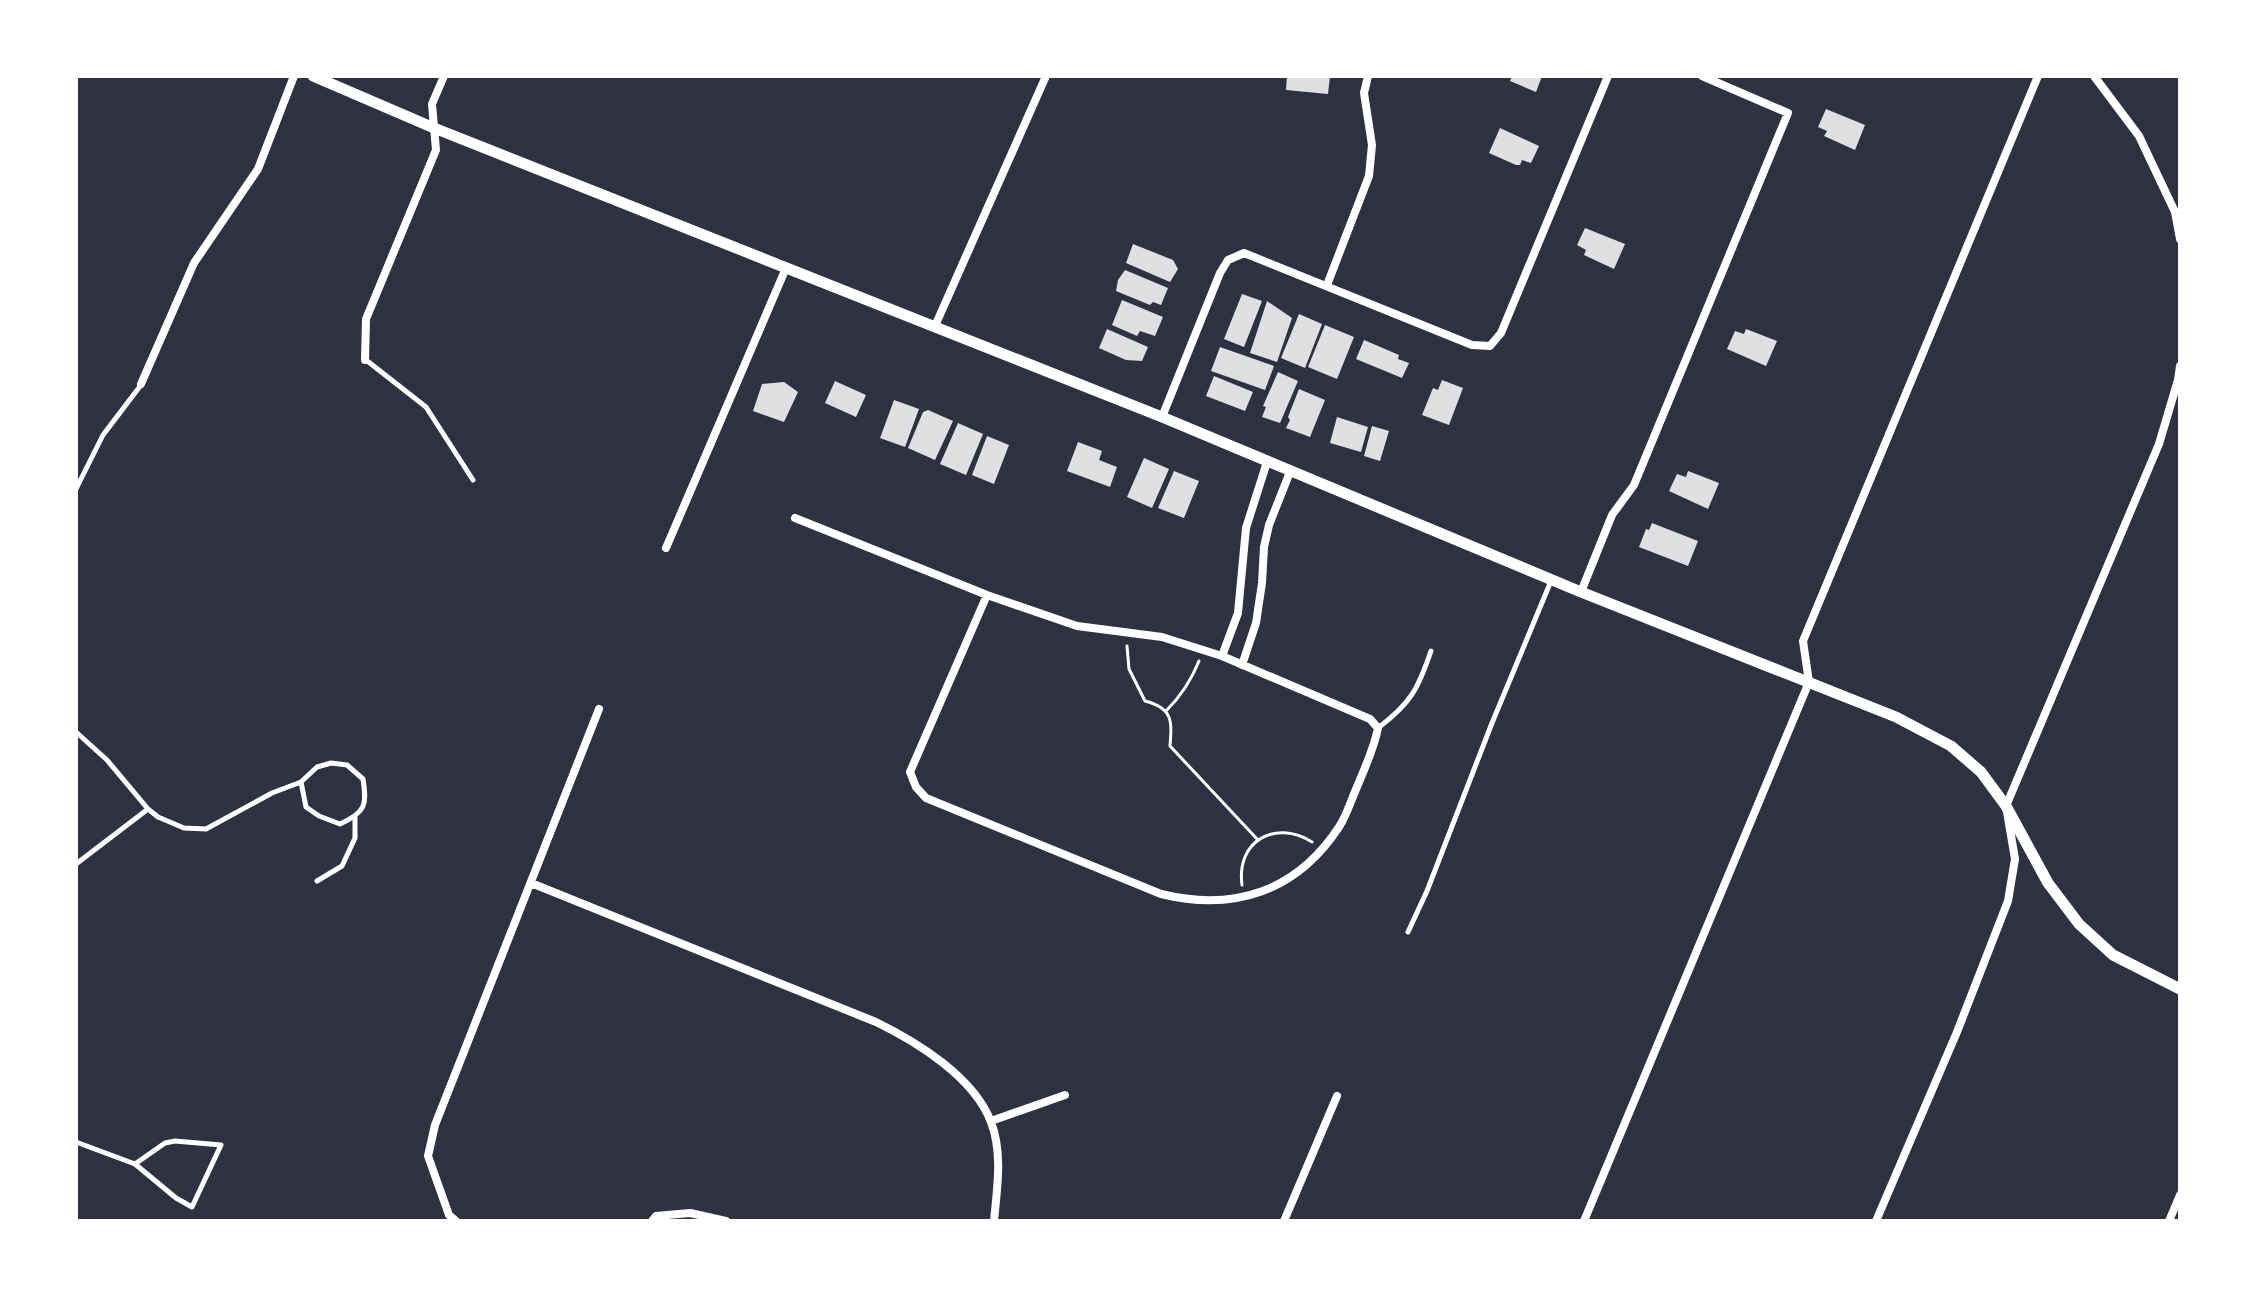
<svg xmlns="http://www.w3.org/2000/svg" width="2256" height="1297" font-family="Mulish,sans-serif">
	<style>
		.building { fill: #e0e0e3 }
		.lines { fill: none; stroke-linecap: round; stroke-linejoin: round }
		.path { stroke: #fff; stroke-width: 3 }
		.service { stroke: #fff; stroke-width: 5 }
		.minor { stroke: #fff; stroke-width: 8 }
		.tertiary { stroke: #fff; stroke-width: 11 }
	</style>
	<rect width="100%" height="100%" fill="#2d3142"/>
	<path class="building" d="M1287 76H1330L1328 94 1286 90Z
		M1512 76H1542L1536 92 1510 81Z
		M1826 109 1865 125 1855 150 1824 136 1827 131 1818 127Z
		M1500 128 1539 146 1531 163 1522 160 1520 165H1516L1489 153Z
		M1585 228 1625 244 1614 269 1584 255 1586 250 1577 245Z
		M1133 244 1173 260 1178 269 1170 282 1126 263Z
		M1125 270 1168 288 1161 305 1153 302 1150 305 1116 291 1118 280Z
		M1242 294 1262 301 1244 347 1224 339Z
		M1122 300 1163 317 1155 336 1140 331 1137 336 1112 325Z
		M1267 301 1292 318 1277 362 1250 353Z
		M1299 314 1322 324 1305 368 1281 358Z
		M1325 325 1354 337 1337 379 1308 367Z
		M1107 329 1148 347 1142 361 1126 360 1099 348Z
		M1746 329 1777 341 1766 366 1727 349 1735 331 1744 334Z
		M1364 340 1399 355 1398 359 1409 363 1402 378 1356 359Z
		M1220 347 1274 366 1265 390 1211 371Z
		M1278 372 1298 381 1280 423 1262 417 1266 407 1263 406Z
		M1214 376 1253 392 1245 411 1206 396Z
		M1442 380 1463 388 1449 425 1422 415 1433 388 1438 390Z
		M835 381 866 395 856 417 825 403Z
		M784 382 798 392 784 422 753 411 762 384Z
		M1299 389 1325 400 1310 437 1286 428 1290 420 1288 417Z
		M894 400 919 409 905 447 880 438Z
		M928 410 953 421 935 460 908 448 923 412Z
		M1337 417 1368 427 1361 452 1330 443Z
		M958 423 983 434 966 475 940 464Z
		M1372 426 1389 431 1380 461 1364 456Z
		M987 436 1009 445 994 484 972 475Z
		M1078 442 1102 451 1099 460 1117 467 1110 487 1067 471Z
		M1144 458 1169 469 1152 508 1127 497Z
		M1174 471 1199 481 1184 518 1158 508Z
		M1688 471 1719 483 1708 509 1669 491 1677 474 1686 477Z
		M1652 523 1698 541 1688 566 1639 547 1646 529 1649 530Z"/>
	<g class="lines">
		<path class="path" d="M1127 646 1129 669 1145 701C1173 708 1172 721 1170 746L1258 840
			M1166 711C1181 696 1191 681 1199 661
			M1242 885C1236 841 1275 819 1312 842"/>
		<path class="service" d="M366 360 426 407 473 480
			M76 489 103 435 141 385
			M1378 728C1411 703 1418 689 1431 651
			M76 732 107 760 148 809 76 864
			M148 809 158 817 184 828 206 829 272 793 301 782 317 767 331 763 347 765 363 779C367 805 366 812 340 824L319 816 306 807 301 782
			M317 881 342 866 355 838V817
			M1408 932 1427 891 1492 723 1551 581
			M76 1142 135 1164 176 1198 192 1207 221 1145 175 1141 165 1143 135 1164"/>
		<path class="minor" d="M2094 76 2139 136 2175 212 2180 239
			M1327 285 1369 176 1372 145 1364 93 1368 76
			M935 326 1046 76
			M365 360 366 319 436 150 432 104 444 76
			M141 384 194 263 258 169 294 76
			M1162 417 1220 273 1228 260 1244 253 1472 345 1490 346 1501 333 1608 76
			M795 518 987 595 1077 626 1162 637 1222 656 1370 719 1378 728C1374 749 1365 767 1357 787 1351 800 1347 815 1339 827 1297 891 1235 912 1161 894L926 798 916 787 910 772 987 595
			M666 548 786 268
			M1581 592 1612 515 1634 485 1788 113 1702 76
			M1222 656 1238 613 1246 528 1267 462
			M1242 665 1256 623 1262 583 1264 547 1269 525 1290 472
			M531 883 876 1022C917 1042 974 1077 991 1122 1003 1153 997 1189 994 1221
			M991 1121 1065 1095
			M456 1221 449 1215 428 1156 435 1125 599 709
			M652 1221 656 1216 690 1213 726 1221
			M1284 1221 1337 1096
			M1584 1221 1809 682 1803 641 2038 76
			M1876 1221 1957 1032 2008 901 2015 859 2006 806 2159 444 2178 380 2180 366
			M2169 1221 2180 1195"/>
		<path class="tertiary" d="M313 76 434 128 1162 417 1581 592 1896 717 1951 746 1981 772 2006 806 2048 883 2079 924 2113 955 2180 989"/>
	</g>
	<rect width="2256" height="1297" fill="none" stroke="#ffffff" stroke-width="156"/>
</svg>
